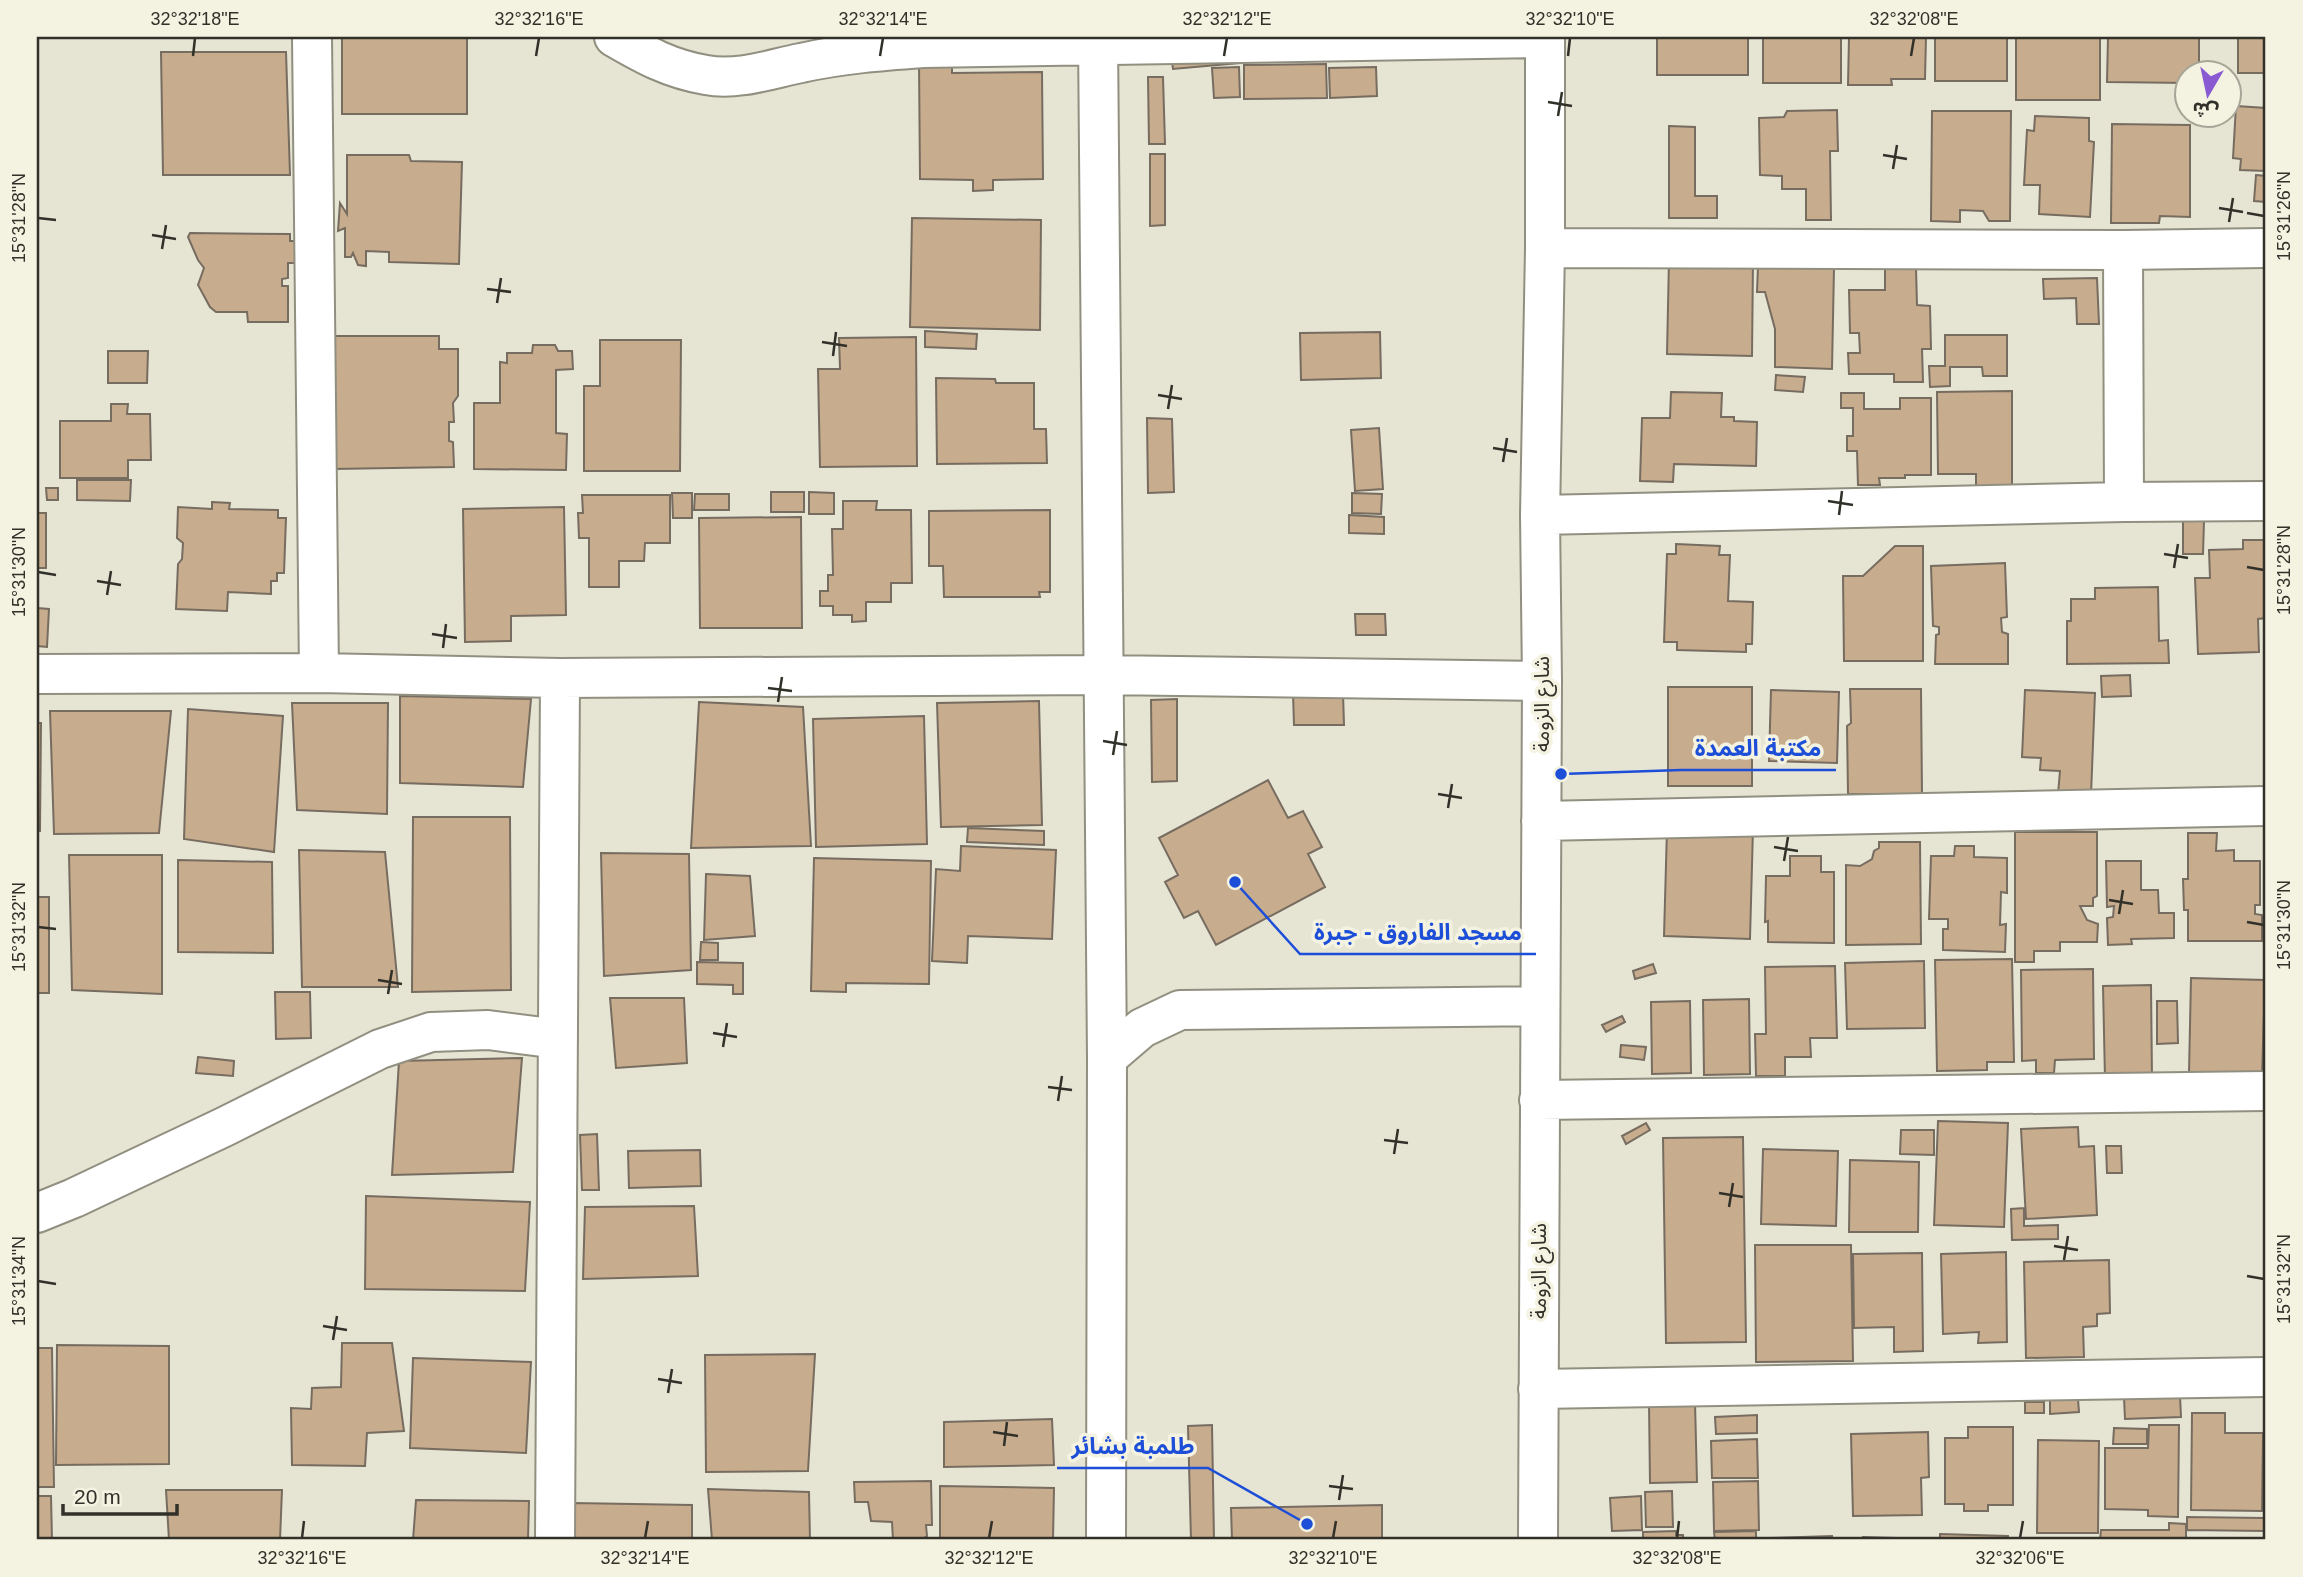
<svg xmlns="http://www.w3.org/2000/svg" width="2303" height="1577" font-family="Helvetica,'Noto Sans Arabic',sans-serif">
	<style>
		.building { fill: #c7ac8d; stroke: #776c60; stroke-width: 2 }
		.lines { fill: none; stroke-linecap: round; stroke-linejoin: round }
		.minor-casing { stroke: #918f80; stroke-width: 42 }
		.minor { stroke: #fff; stroke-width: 38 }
		.ticks { fill: none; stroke: #31312a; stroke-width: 2.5 }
		.labels { text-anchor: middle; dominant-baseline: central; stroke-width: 7; stroke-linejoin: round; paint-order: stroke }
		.street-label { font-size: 21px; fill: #31312a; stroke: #f4f2e1 }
		.leader { fill: none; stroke: #1d4ed8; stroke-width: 2.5 }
		.callout-dot { fill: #1d4ed8; stroke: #f4f2e1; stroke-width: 2.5 }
		.callout-label { font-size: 23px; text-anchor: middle; font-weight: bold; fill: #1d4ed8; stroke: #f4f2e1; stroke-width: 7; stroke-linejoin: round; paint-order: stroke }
		.neatline { fill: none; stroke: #31312a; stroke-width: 2.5 }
		.ticks-label { font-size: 18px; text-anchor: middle; fill: #31312a }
	</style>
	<rect width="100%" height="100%" fill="#e6e5d4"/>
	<path class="building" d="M342 37H467V114H342Z
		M1657 37H1748V75H1657Z
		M1763 37H1841V83H1763Z
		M1849 37H1926L1925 79H1891L1892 85H1848Z
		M1935 37H2007V81H1935Z
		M2016 37H2100V100H2016Z
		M2108 37H2199V74H2188V83L2107 82Z
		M2238 37H2266V73H2238Z
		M1237 48 1239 63 1173 69 1171 54Z
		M161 52H286L290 175H163Z
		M919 62H952V73L1042 72 1043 179 993 180V190L973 191V180L920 179Z
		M1326 64 1327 98 1244 99V65Z
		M1239 67 1240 97 1214 98 1212 68Z
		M1376 67 1377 96 1330 98 1329 68Z
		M1148 77H1163L1165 144H1149Z
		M2236 106 2266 108V171L2240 170 2241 159 2233 158Z
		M1837 110 1838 151H1830L1831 220H1806V189H1782V176L1760 175 1759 118 1784 117 1787 111Z
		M1932 111H2011L2010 221H1989L1983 211 1960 210V222L1931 221Z
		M2035 116 2089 118V141L2094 142 2090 217 2039 214 2040 185H2024L2027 130 2034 131Z
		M2112 124 2190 125V217L2160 216 2159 223H2111Z
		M1669 126 1695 127V196H1717V218H1669Z
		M1150 154H1165V225L1150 226Z
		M347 155H409L411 161 462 162 459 264 389 262V252L366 251V266L358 265 353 253 351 257H345V228L338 231 340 203 347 214Z
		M2256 175 2266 176V202L2254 201Z
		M912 218 1041 220 1040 330 910 327Z
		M190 233 290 234V241H295V263H288V278L282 279V286H288V322H248L247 312H216L210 307 198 285 204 268 198 260 188 237Z
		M1669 259 1753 261 1752 356 1667 354Z
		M1758 266 1834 268 1832 369 1775 367V329L1765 292H1757Z
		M1885 268H1916L1917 305 1930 306 1931 349H1922L1923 382H1894V374H1849L1848 353H1860L1859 333H1850L1849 290H1885Z
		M2097 278 2099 324H2077L2076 298 2044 299 2043 279Z
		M925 331 977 334 976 349 925 347Z
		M1380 332 1381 378 1301 380 1300 333Z
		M1945 335H2007V376H1983L1982 367H1950V386L1930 387 1929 366H1945Z
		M332 336H439V349H458V396L453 403 454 422H449V441L453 442 454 467 333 469Z
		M916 337 917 466 820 467 818 369H840L839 338Z
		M600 340H681L680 471H584V386H600Z
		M533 345H555L558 351H572L573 369 556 370V433L567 434 566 470 474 469V403H500V362L507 363V353H532Z
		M108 351H148L147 383H108Z
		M1776 375 1805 377 1803 392 1775 390Z
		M936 378 995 379 996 383H1034V429H1046L1047 463 937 464Z
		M2012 391V496L1976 490V474H1938L1937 392Z
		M1671 392 1722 393 1721 417H1734V421L1757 422 1756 466 1674 464 1673 482 1640 481 1642 418H1670Z
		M1841 393H1864V409H1900V398H1931V475H1905V478H1879L1880 485H1858L1857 451H1847V436H1853V408H1841Z
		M111 404H128L127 414H150L151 460H128V478H60V421H111Z
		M1147 418 1172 419 1174 492 1148 493Z
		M1379 428 1383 489 1355 491 1351 430Z
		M77 480H131L130 501 77 500Z
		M46 488H58V500H47Z
		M771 492H804V512H771Z
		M809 492 834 493V514H809Z
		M672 493H692V518H673Z
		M1352 493 1382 494 1381 514 1352 513Z
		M695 494H729V510H694Z
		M582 495H670V543H645L644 561H619V587H589V538H579L578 513H583Z
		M843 501H877L876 510H911L912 583H891V602H866V621L852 622V615H833V606H820V591H828V575H833L832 529H843Z
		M212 502 230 503 229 509 278 510V518H286L284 573H277V581H271V594L228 592 227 611 176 609 178 564 182 559 183 543 177 538 178 507 212 509Z
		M564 507 566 615 511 616V641L465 642 463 509Z
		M1050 510V592H1039L1040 597H944L943 566H929V511Z
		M37 513H46V568H37Z
		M1349 515 1384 517V534L1349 533Z
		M801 517 802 628H700L699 518Z
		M2183 521H2204L2203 554H2183Z
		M2243 540H2266V618L2258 619 2259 652 2198 654 2195 578H2210L2209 550 2243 549Z
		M1676 544 1720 546 1719 555H1730L1728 601 1753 602 1752 644H1746V652L1677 650V642H1664L1667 554H1676Z
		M1895 546H1923V661H1844L1843 576H1863Z
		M2005 563 2007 617 2001 618 2002 632 2008 634V664H1935L1936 635 1939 634V627L1933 626 1931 566Z
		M2158 587 2159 641 2168 640 2169 663 2067 664V621H2071V599H2095V588Z
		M37 608 49 609 47 647 37 646Z
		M1355 614H1385L1386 635H1356Z
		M2130 675 2131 696 2102 697 2101 676Z
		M1668 687H1752V786H1668Z
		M1850 689H1921L1922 794H1848L1847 726 1851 723Z
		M1771 690 1839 692 1837 763 1769 761Z
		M2025 690 2095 693 2091 795 2058 794 2060 771 2040 770 2041 758 2022 757Z
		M1293 693H1343L1344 725H1294Z
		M400 696 531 699 523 787 400 783Z
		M1177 699V781L1152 782 1151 700Z
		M1039 701 1042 825 941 827 937 703Z
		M699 702 803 707 811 846 691 848Z
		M292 703H388L387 814 297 810Z
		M188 709 283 716 274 852 184 839Z
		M50 711H171L159 833 54 834Z
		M924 716 927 844 816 847 813 719Z
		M37 723H41L40 831H37Z
		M1268 780 1288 818 1303 811 1322 847 1308 854 1325 887 1216 945 1198 911 1184 918 1165 882 1178 875 1159 838Z
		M413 817H510L511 990 412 992Z
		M968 828 1044 831V845L967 842Z
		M1753 828 1750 939 1664 936 1667 829Z
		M2015 832H2097V896L2093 898V906H2080L2087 920 2098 924 2097 942H2060V951H2034V962H2015Z
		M2188 833H2217L2216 851 2234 850V861H2260V905H2255V914L2262 915V941H2188V910H2184L2183 879H2188Z
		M1879 842H1920L1921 944 1846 945V865L1860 866 1872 859 1874 851 1879 848Z
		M961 846 1056 850 1052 939 968 936 967 963 932 961 936 869 960 871Z
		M1955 846H1974V857L2007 858V893L2001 892 2000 925 2006 924 2005 952 1943 950V929H1948V919H1929L1931 856H1954Z
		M299 850 385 852 398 987H302Z
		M601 853 689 854 691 970 604 976Z
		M69 855H162V994L72 990Z
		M1790 856H1821V872H1834V943L1768 942V921L1765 922 1766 876H1790Z
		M814 858 931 861 929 984 846 983V992L811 991Z
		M178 860 272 862 273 953 178 952Z
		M2106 861H2141V890H2158L2159 913H2174V938L2131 939 2132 944 2108 945 2107 918 2113 917 2114 906 2107 907Z
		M706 874 750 876 755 936 704 940Z
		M37 897H49V993H37Z
		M701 942 718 943V960H700Z
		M2012 959 2014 1062H1987V1070L1937 1071 1935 960Z
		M1924 961 1925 1028 1847 1029 1845 963Z
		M697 962 743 963V994H733V985L697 984Z
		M1653 964 1656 973 1635 979 1633 971Z
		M1835 966 1837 1038H1810L1811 1057H1785V1076H1756L1755 1034H1766L1765 967Z
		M2093 969 2094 1059 2055 1060 2054 1073H2036V1060L2022 1061 2021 970Z
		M2191 978 2265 980 2262 1076 2189 1073Z
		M2151 985 2152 1079H2105L2103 986Z
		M275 992H310L311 1038 276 1039Z
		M610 998H684L687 1063 616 1068Z
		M1749 999 1750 1074 1704 1075 1703 1000Z
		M1690 1001 1691 1073 1652 1074 1651 1002Z
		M2157 1001H2177L2178 1043 2157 1044Z
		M1622 1016 1625 1022 1606 1032 1602 1025Z
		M1621 1045 1646 1047 1644 1060 1620 1057Z
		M198 1057 234 1061 233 1076 196 1073Z
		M522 1058 513 1172 392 1175 399 1061Z
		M1938 1121 2008 1123 2004 1227 1934 1225Z
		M1646 1123 1650 1130 1626 1144 1622 1136Z
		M2078 1127 2079 1147 2094 1146 2097 1215 2026 1219 2021 1129Z
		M1901 1130H1934V1155L1900 1154Z
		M597 1134 599 1190H582L580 1135Z
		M1743 1137 1746 1342 1666 1343 1663 1138Z
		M2106 1146H2121L2122 1173H2107Z
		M1763 1149 1838 1151 1836 1226 1761 1224Z
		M700 1150 701 1186 629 1188 628 1151Z
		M1850 1160 1919 1162 1918 1232H1849Z
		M366 1196 530 1202 525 1291 365 1289Z
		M694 1206 698 1276 583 1279 585 1207Z
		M2024 1208V1226L2058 1225V1239L2012 1240 2011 1209Z
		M1755 1245H1851L1853 1361 1756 1362Z
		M2006 1252 2007 1342 1978 1343 1979 1332 1943 1334 1941 1254Z
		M1922 1253 1923 1351 1894 1352V1327L1854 1328 1853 1254Z
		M2109 1260 2110 1313 2097 1314V1326L2083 1327 2084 1357 2026 1358 2024 1262Z
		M342 1343H392L404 1431 367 1433 365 1466 292 1465 291 1408 311 1409 312 1388 341 1387Z
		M57 1345 169 1346V1464L56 1465Z
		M37 1348H52L54 1487H37Z
		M815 1354 808 1471 706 1472 705 1355Z
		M413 1358 531 1362 526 1453 410 1448Z
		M2180 1396 2181 1417 2125 1419 2124 1398Z
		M2078 1399 2079 1412 2050 1414V1400Z
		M1695 1402 1697 1482 1650 1483 1649 1403Z
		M2025 1402H2044V1413H2025Z
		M2192 1413H2225V1433H2263L2262 1511 2191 1510Z
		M1757 1415V1433L1716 1434 1715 1417Z
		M1052 1419 1054 1465 944 1467V1422Z
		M1212 1425 1214 1540H1191L1188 1426Z
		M2149 1425H2179L2178 1517 2148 1516V1510L2105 1509V1448H2148Z
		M1968 1427H2013V1505H1988V1511H1964V1504H1945V1438H1968Z
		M2114 1428 2147 1429V1444H2113Z
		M1928 1432 1929 1477 1921 1478 1922 1515 1853 1516 1851 1434Z
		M1757 1439 1758 1478H1712L1711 1441Z
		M2038 1440 2099 1441 2098 1533H2037Z
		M931 1481 932 1525H926L927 1536 921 1540H893L892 1522 871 1521 868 1502H855L854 1482Z
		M1758 1481 1759 1530 1714 1531 1713 1482Z
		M940 1486 1054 1488 1053 1540H940Z
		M708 1489 809 1492 810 1540H712Z
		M166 1490H282L280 1540H169Z
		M1672 1491 1673 1527H1646L1645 1492Z
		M37 1496H51L52 1540H37Z
		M1641 1496 1642 1530 1612 1531 1610 1498Z
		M416 1500 529 1501 528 1540H413Z
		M573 1503 692 1505V1540H575Z
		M1382 1505V1540H1232L1231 1508Z
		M2187 1517 2265 1518V1531L2187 1530Z
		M2169 1523 2186 1524V1540H2100L2101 1530H2169Z
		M1676 1531V1535H1683V1540H1695H1643V1532Z
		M1756 1531V1540H1715L1714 1532Z
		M1940 1534 2008 1536V1540H1940Z
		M1832 1536V1540H1769V1538Z
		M1863 1537 1929 1539V1540H1863Z"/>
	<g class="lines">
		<defs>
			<path id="minor" d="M312 37 319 673
				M614 37C645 55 670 69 706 75 738 81 771 69 801 63 841 54 882 51 923 48L1545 38
				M1098 37 1107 1058 1106 1540
				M1545 248 2123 250 2266 248
				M2123 250 2124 502
				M1540 515 2124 502 2266 501
				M37 674 319 673 560 678 1103 675 1542 681
				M1541 821 2266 806
				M1107 1058 1142 1028 1180 1010 1540 1006
				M1539 1100 2266 1091
				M37 1213 74 1198 224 1127 380 1049 431 1032 488 1030 558 1039
				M1538 1389 2266 1377
				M555 1540 560 678
				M1538 1540 1542 681 1540 515 1545 248V37"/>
		</defs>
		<use href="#minor" class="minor-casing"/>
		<use href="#minor" class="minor"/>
	</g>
	<path class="ticks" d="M193 56 195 38M536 56 539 38M880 56 883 38M1224 56 1227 38M1568 56 1570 38M1911 56 1914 38M1548 102 1572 106M1558 116 1562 92M1883 155 1907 159M1893 169 1897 145M2219 208 2243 212M2247 213 2264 216M38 218 56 220M2229 222 2233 198M152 235 176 239M162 249 166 225M487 289 511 292M497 303 501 278M822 342 847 346M833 356 836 332M1158 395 1182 399M1168 409 1172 385M1493 448 1517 452M1503 462 1507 438M1828 501 1853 505M1839 515 1842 491M2164 554 2188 558M2247 567 2264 570M2174 568 2178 544M38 572 56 575M97 581 121 585M107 595 111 571M432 634 457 638M443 648 446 624M768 688 792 691M778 702 782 677M1103 741 1127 745M1113 755 1117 731M1438 794 1462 798M1448 808 1452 784M1774 847 1798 851M1784 861 1788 837M2109 900 2133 904M2119 914 2123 890M2247 922 2264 925M38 927 56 929M378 980 402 984M388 994 392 970M713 1033 737 1037M723 1047 727 1023M1048 1087 1072 1090M1058 1101 1062 1076M1384 1140 1408 1143M1394 1154 1398 1129M1719 1193 1743 1197M1729 1207 1733 1183M2054 1246 2078 1250M2064 1260 2068 1236M2247 1276 2264 1279M38 1281 56 1284M323 1326 347 1330M333 1340 337 1316M658 1379 682 1383M668 1393 672 1369M993 1432 1018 1436M1004 1446 1007 1422M1329 1486 1353 1489M1339 1500 1343 1475M302 1538 304 1521M645 1538 648 1521M989 1538 992 1521M1333 1538 1336 1521M1677 1538 1679 1521M2020 1538 2023 1521"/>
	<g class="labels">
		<g class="street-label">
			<text transform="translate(1541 704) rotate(-90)">شارع الزومة</text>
			<text transform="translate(1538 1271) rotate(-90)">شارع الزومة</text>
		</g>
	</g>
	<path class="leader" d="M1561 774L1681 770H1836M1235 882L1300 954H1536M1307 1524L1208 1468H1057"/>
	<g class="callout-dot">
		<circle cx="1561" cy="774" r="7"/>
		<circle cx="1235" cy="882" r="7"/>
		<circle cx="1307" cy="1524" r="7"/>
	</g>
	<g class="callout-label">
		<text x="1758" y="756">مكتبة العمدة</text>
		<text x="1418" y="940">مسجد الفاروق - جبرة</text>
		<text x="1133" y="1454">طلمبة بشائر</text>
	</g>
	<rect width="2303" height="1577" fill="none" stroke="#f4f2e1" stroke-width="77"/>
	<g transform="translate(2208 94) rotate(189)"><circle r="33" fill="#f4f2e1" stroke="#a6a598" stroke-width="2"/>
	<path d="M0-5L12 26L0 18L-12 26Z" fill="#8a5ad3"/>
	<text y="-10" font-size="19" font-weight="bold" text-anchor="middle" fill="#31312a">ش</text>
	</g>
	<path d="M63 1504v10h114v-10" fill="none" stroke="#31312a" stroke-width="3.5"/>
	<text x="74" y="1504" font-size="21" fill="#31312a" stroke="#f4f2e1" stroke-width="5" paint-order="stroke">20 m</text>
	<rect x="38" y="38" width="2226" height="1500" class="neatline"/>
	<g class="ticks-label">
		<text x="195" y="25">32°32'18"E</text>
		<text x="539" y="25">32°32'16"E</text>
		<text x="883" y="25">32°32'14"E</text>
		<text x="1227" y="25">32°32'12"E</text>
		<text x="1570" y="25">32°32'10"E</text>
		<text x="1914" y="25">32°32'08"E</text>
		<text transform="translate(2284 216) rotate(-90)" y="6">15°31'26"N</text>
		<text transform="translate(19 218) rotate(-90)" y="6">15°31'28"N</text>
		<text transform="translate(2284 570) rotate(-90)" y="6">15°31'28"N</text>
		<text transform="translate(19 572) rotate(-90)" y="6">15°31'30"N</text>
		<text transform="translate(2284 925) rotate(-90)" y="6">15°31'30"N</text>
		<text transform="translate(19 927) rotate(-90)" y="6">15°31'32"N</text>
		<text transform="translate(2284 1279) rotate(-90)" y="6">15°31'32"N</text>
		<text transform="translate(19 1281) rotate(-90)" y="6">15°31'34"N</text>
		<text x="302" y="1564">32°32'16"E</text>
		<text x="645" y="1564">32°32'14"E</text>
		<text x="989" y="1564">32°32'12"E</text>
		<text x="1333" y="1564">32°32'10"E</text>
		<text x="1677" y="1564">32°32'08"E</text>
		<text x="2020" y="1564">32°32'06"E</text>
	</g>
</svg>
